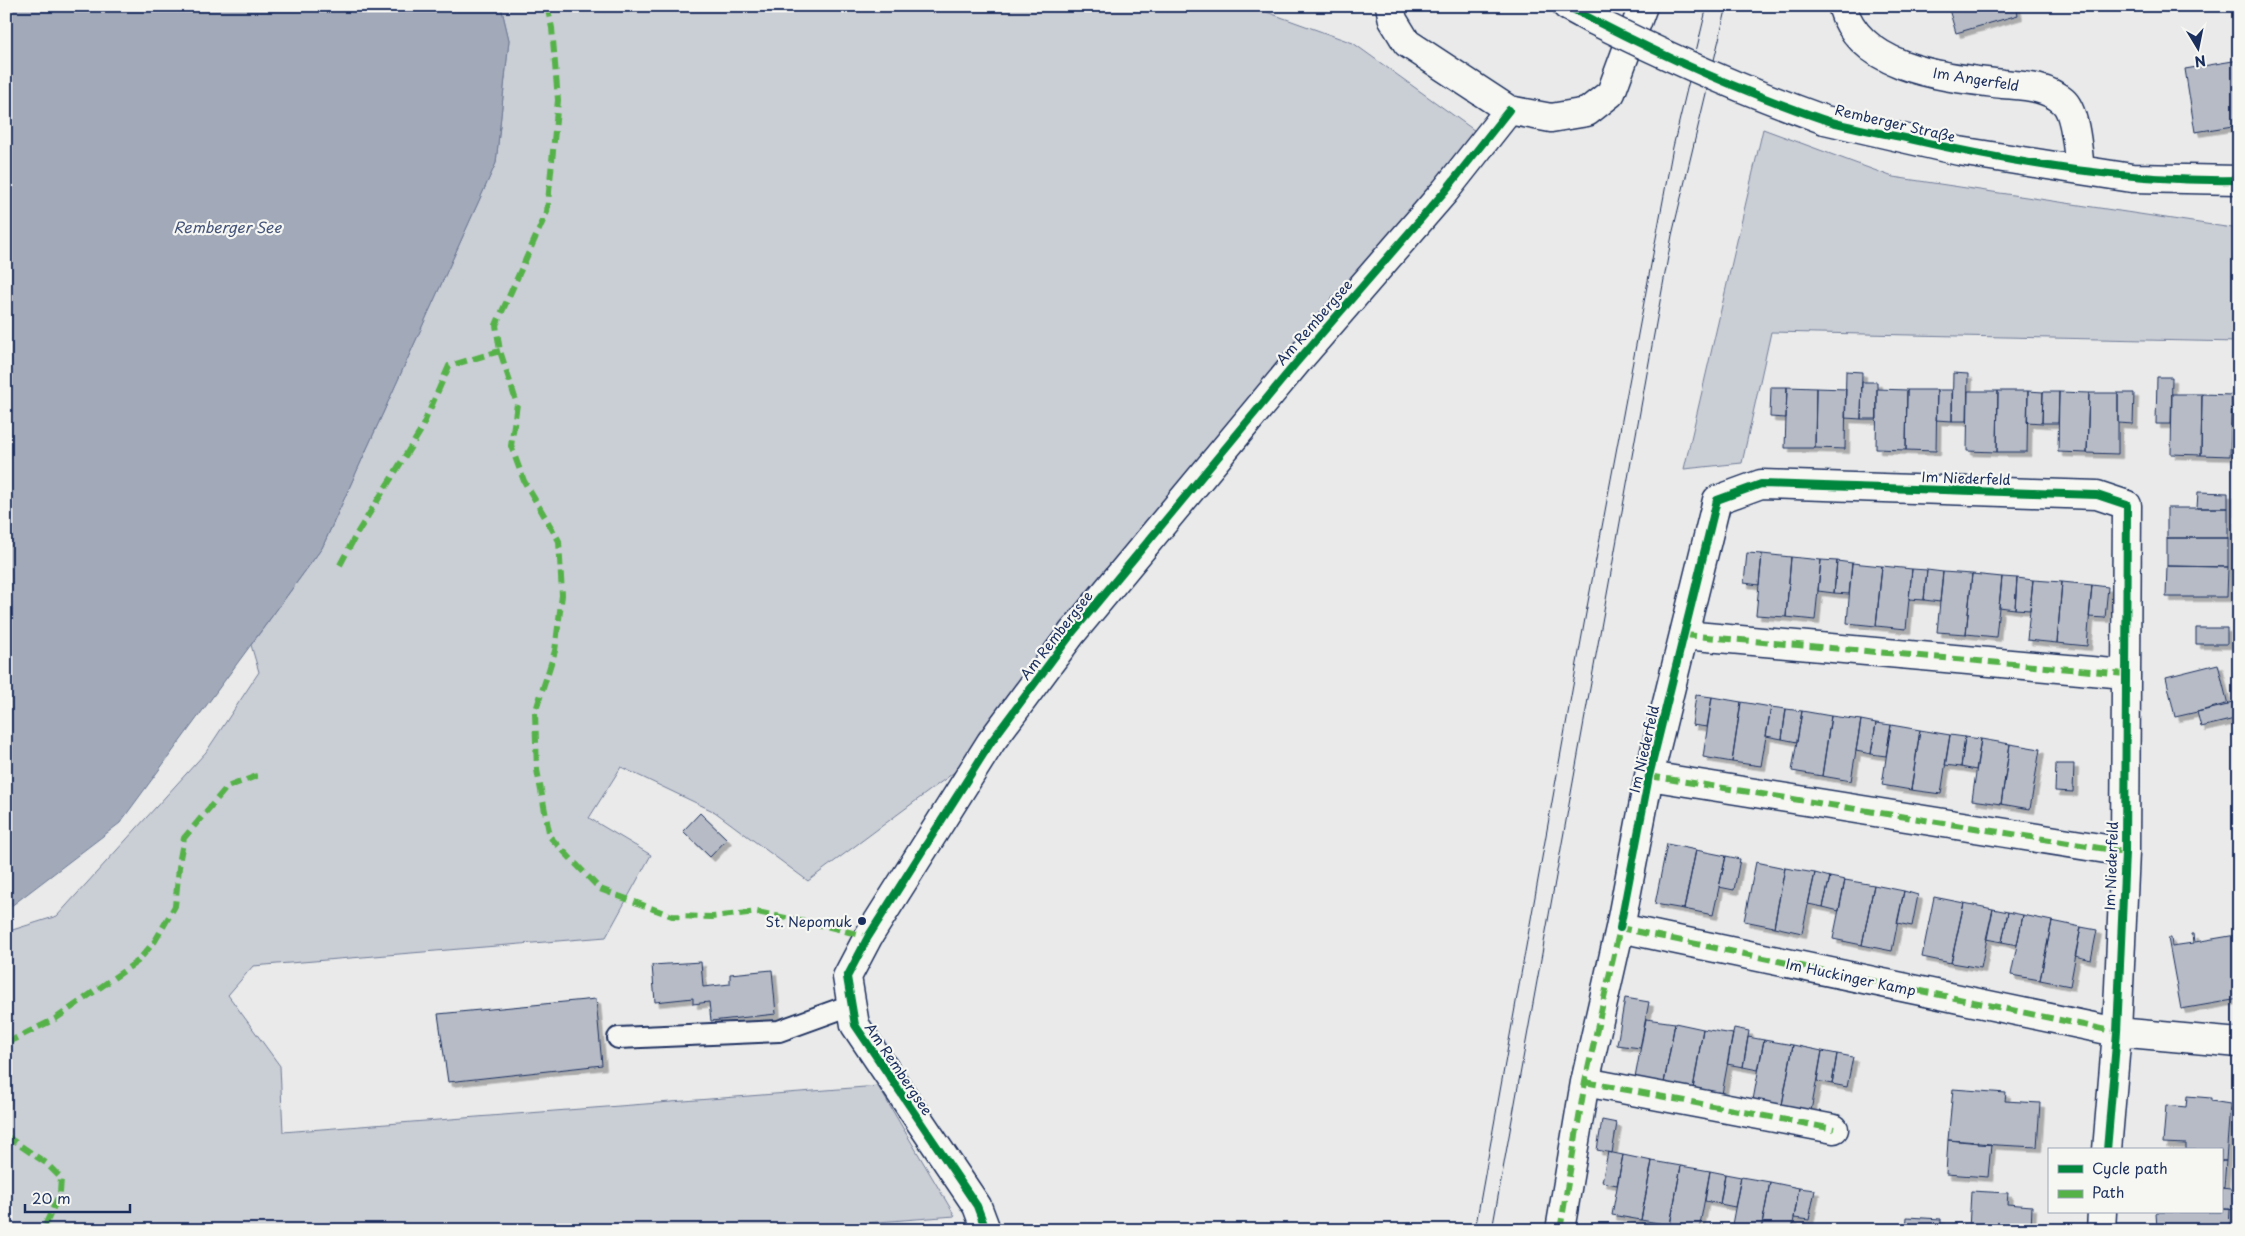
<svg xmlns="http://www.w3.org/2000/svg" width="2245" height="1236" font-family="'Playpen Sans',sans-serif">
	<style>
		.green { fill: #caced5; stroke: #727e9a }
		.water { fill: #a2aaba; stroke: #6c7995 }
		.building { fill: #b6bbc6; stroke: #1b2f5e; filter: url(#shadow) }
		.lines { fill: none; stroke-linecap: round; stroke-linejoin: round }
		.lane-casing { stroke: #1b2f5e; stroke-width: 24 }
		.street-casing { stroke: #1b2f5e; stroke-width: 31 }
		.lane { stroke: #f6f6f2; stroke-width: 20 }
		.street { stroke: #f6f6f2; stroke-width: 28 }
		.tram { stroke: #1b2f5e; stroke-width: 1 }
		.street-bridge-casing { stroke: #1b2f5e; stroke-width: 31; stroke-linecap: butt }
		.street-bridge { stroke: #f6f6f2; stroke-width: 28 }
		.quiet { stroke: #55b248; stroke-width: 6; stroke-dasharray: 12 6; stroke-linecap: butt }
		.cycleway-casing { stroke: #f6f6f2; stroke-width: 11 }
		.cycleway { stroke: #00873e; stroke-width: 8 }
		.poi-dot { fill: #1b2f5e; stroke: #f6f6f2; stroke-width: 2 }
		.labels { text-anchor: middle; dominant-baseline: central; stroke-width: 4.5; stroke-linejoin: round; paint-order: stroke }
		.street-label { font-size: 14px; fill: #1b2f5e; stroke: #f6f6f2 }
		.poi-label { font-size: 14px; fill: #1b2f5e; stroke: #f6f6f2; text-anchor: end }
		.water-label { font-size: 15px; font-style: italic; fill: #44547a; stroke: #f6f6f2 }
	</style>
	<defs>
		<filter id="shadow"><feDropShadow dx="4.5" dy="4.5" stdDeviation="0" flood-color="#0004"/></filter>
	</defs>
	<rect width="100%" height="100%" fill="#e9eae9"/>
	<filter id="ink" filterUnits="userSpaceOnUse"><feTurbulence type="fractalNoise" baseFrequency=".02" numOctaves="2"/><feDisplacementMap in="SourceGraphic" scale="10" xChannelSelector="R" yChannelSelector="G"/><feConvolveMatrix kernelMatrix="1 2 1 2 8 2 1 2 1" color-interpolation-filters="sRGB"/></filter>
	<g filter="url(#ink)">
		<path class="green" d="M501 6H1250L1353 43 1478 133 1217 436 968 762 808 881 715 812 621 767 589 818 651 855 606 937 253 966 228 995 280 1066 283 1132 878 1086 955 1216 775 1230H6V932L57 916 206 752 259 672 251 645 322 548 496 163 509 40Z
			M1763 129 1893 177 2239 229V342L1771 332 1742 463 1684 469Z"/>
		<path class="water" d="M6 6H501L509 40 496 163 322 548 120 823 6 910Z"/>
		<path class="building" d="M1948 6H2016L2018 15 1956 33Z
			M2239 60V125L2195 132 2185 69Z
			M1846 371 1862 372 1861 419 1845 418Z
			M1953 373 1968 374 1967 421H1952Z
			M2157 377H2172L2171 424H2156Z
			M1862 382H1877V419H1861Z
			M1771 387H1787L1786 418 1770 417Z
			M1787 387 1816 388 1815 448H1785Z
			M1816 388 1846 389 1845 449 1815 448Z
			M1877 389 1907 390 1906 450 1876 449Z
			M1907 390H1937L1936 451 1906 450Z
			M1937 390H1952V421L1936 420Z
			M1968 391H1998L1997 452 1967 451Z
			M1998 391H2028L2027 452H1997Z
			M2028 391 2043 392 2042 423 2027 422Z
			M2043 392H2059L2058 423H2042Z
			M2059 392 2089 393 2087 453 2058 452Z
			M2089 393H2118V454L2087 453Z
			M2118 393H2134L2133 424 2118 423Z
			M2172 394H2202L2201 455 2171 454Z
			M2202 394 2232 395 2230 456 2201 455Z
			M2232 395H2239V426L2231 427Z
			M2198 492 2228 493V508H2197Z
			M2167 508H2228V538H2167Z
			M2167 538H2228V567L2167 566Z
			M1747 553 1762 554 1759 585 1744 583Z
			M1762 554 1791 557 1786 617 1756 615Z
			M1791 557 1821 560 1815 620 1786 617Z
			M1821 560 1837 561 1834 593 1818 591Z
			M1837 561 1852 563 1849 594 1834 593Z
			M1852 563 1882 566 1876 626 1847 623Z
			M1882 566 1912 569 1906 629 1876 626Z
			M2167 566 2228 567 2227 597H2166Z
			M1912 569 1927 570 1924 600 1909 599Z
			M1927 570 1943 572 1940 602 1924 600Z
			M1943 572 1972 574 1966 634 1937 632Z
			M1972 574 2002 577 1996 637 1966 634Z
			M2002 577 2017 578 2015 609 1999 607Z
			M2017 578 2033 580 2030 610 2015 609Z
			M2033 580 2062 582 2057 643 2027 640Z
			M2062 582 2092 585 2087 646 2057 643Z
			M2092 585 2108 587 2105 618 2089 617Z
			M2196 628H2227V644H2196Z
			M2218 664 2228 705 2175 717 2166 677Z
			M1696 695 1712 697 1707 727 1692 725Z
			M1712 697 1741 702 1732 762 1703 757Z
			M2236 701 2239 718 2201 727 2197 712Z
			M1741 702 1771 707 1761 766 1732 762Z
			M1771 707 1786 709 1782 739 1766 736Z
			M1786 709 1802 711 1797 742 1782 739Z
			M1802 711 1831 716 1822 776 1792 771Z
			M1831 716 1861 720 1851 781 1822 776Z
			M1861 720 1876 723 1871 754 1856 751Z
			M1876 723 1891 725 1886 756 1871 754Z
			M1891 725 1920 730 1911 790 1882 785Z
			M1920 730 1950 735 1941 794 1911 790Z
			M1950 735 1965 737 1961 767 1945 765Z
			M1965 737 1981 739 1976 770 1961 767Z
			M1981 739 2010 744 2001 804 1972 800Z
			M2010 744 2040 749 2030 809 2001 804Z
			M2056 764H2074L2073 792 2055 791Z
			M700 813 727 839 710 857 683 831Z
			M1667 844 1696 850 1684 909 1655 904Z
			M1696 850 1726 856 1713 915 1684 909Z
			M1726 856 1740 859 1734 890 1719 887Z
			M1756 862 1785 868 1774 927 1744 921Z
			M1785 868 1815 873 1802 933 1774 927Z
			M1815 873 1830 877 1823 907 1808 904Z
			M1830 877 1845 880 1839 911 1823 907Z
			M1845 880 1874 885 1862 945 1833 939Z
			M1874 885 1904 891 1892 951 1862 945Z
			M1904 891 1918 895 1912 926 1897 923Z
			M1934 897 1964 903 1951 963 1922 957Z
			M1964 903 1993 909 1981 968 1951 963Z
			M1993 909 2008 912 2002 942 1986 939Z
			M2008 912 2023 915 2017 945 2002 942Z
			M2023 915 2052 921 2040 980 2011 975Z
			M2052 921 2081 927 2070 986 2040 980Z
			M2234 926H2237L2239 934V999L2181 1009 2168 938H2171L2172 946 2193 943 2192 934H2194L2195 942 2236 935Z
			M2081 927 2097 930 2091 960 2075 956Z
			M701 962 703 987 730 984V974L772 970 776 1014 711 1021 709 1002 693 1004V998L655 1002 652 965Z
			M1625 998 1649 1002 1640 1048 1617 1045Z
			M596 999 602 1065 448 1082 438 1014Z
			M1646 1019 1675 1023 1664 1083 1635 1078Z
			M1675 1023 1703 1029 1693 1089 1664 1083Z
			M1734 1028 1749 1031 1743 1067 1727 1064Z
			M1703 1029 1733 1034 1722 1094 1693 1089Z
			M1748 1037 1764 1040 1758 1070 1743 1067Z
			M1764 1040 1793 1045 1782 1105 1753 1100Z
			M1793 1045 1822 1051 1811 1111 1782 1105Z
			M1822 1051 1837 1054 1832 1084 1817 1081Z
			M1837 1054 1853 1057 1847 1087 1832 1084Z
			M1953 1089 2006 1093 2005 1101 2040 1103 2037 1147 1978 1144 1979 1142 1948 1140Z
			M2187 1096 2211 1098V1101L2230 1104 2226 1161H2221V1150H2186V1144L2163 1143 2166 1105 2186 1107Z
			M1602 1120 1617 1123 1612 1153 1597 1150Z
			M1948 1140 1991 1144 1988 1177 1946 1174Z
			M1608 1152 1623 1155 1617 1185 1602 1182Z
			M1623 1155 1652 1161 1641 1220 1612 1215Z
			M1652 1161 1681 1166 1670 1225 1641 1220Z
			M2221 1161H2226L2224 1188H2221Z
			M1681 1166 1710 1171 1699 1230 1670 1225Z
			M1710 1171 1725 1174 1720 1204 1705 1201Z
			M1725 1174 1741 1177 1735 1207 1720 1204Z
			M1741 1177 1770 1182 1761 1230H1731Z
			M1770 1182 1799 1188 1792 1230H1761Z
			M1799 1188 1815 1190 1809 1220 1794 1218Z
			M2221 1188 2239 1190V1209L2222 1208Z
			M1971 1191 2008 1193 2007 1204 2032 1206 2031 1230H1969Z
			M2221 1204 2222 1208H2230L2229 1230H2157L2156 1212H2221Z
			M1907 1217 1941 1219V1230H1906Z"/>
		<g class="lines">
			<defs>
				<path id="lane" d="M618 1038 779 1031 851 1005"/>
				<path id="street" d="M1390 6 1393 20 1407 43 1509 110 1551 118 1587 112 1611 93 1643 6
					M1567 6 1591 19
					M1842 6C1861 71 1946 77 2003 84 2024 86 2046 86 2063 101 2076 112 2078 154 2080 170
					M1825 120 1959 151 2080 170 2132 178 2239 180
					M1684 635 2125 674
					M1649 776 2125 852
					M1620 928 1649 776 1717 500 1761 484 2097 495 2127 505 2125 852 2117 1032 2107 1150
					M1585 1082 1834 1129
					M986 1230 977 1206 855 1025 847 977 868 937 991 742 1072 633 1296 363 1445 191 1509 110
					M1560 1230 1585 1082 1620 928 2117 1032 2239 1043
					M2101 1230 2102 1212"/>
			</defs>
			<use href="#lane" class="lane-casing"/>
			<use href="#street" class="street-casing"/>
			<use href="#lane" class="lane"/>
			<use href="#street" class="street"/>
			<path class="tram" d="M1475 1230 1588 602 1673 147 1707 6
				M1492 1230 1672 235 1727 6"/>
			<defs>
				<path id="street-bridge" d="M1591 19C1667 57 1744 91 1825 120"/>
			</defs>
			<use href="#street-bridge" class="street-bridge-casing"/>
			<use href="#street-bridge" class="street-bridge"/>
			<path class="quiet" d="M547 6 552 28 558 100 547 212 496 325 500 351 517 404 511 446 524 481 559 541 562 595 555 651 535 713 537 770 550 837 600 889 672 916 712 917 757 912 830 927 868 937
				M340 565 356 535 420 432 449 366 500 351
				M1684 635 2125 674
				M1649 776 2125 852
				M6 1043 55 1019 138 961 155 941 175 906 180 858 184 838 227 787 262 774
				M1585 1082 1834 1129
				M6 1136 46 1163 61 1178 60 1193 43 1230
				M1561 1226 1581 1230
				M1560 1230 1585 1082 1620 928 2117 1032V1027"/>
			<defs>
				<path id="cycleway" d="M1567 6C1649 50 1734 89 1822 119 1850 128 1881 133 1910 139 2018 164 2128 182 2239 180
					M1620 928 1649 776 1717 500 1761 484 2097 495 2127 505 2125 852 2117 1032 2107 1150
					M986 1230 977 1206 855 1025 847 977 868 937 991 742 1072 633 1296 363 1445 191 1509 110"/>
			</defs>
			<use href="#cycleway" class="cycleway-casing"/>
			<use href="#cycleway" class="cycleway"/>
		</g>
	</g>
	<circle class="poi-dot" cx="862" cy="921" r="5"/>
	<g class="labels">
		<g class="street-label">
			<text transform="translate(1976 79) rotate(9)">Im Angerfeld</text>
			<text transform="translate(1895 123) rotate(13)">Remberger Straße</text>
			<text transform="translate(1314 322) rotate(-49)">Am Rembergsee</text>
			<text transform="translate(1966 478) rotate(2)">Im Niederfeld</text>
			<text transform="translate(1056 635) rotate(-52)">Am Rembergsee</text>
			<text transform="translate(1644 749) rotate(-77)">Im Niederfeld</text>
			<text transform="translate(2111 866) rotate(-88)">Im Niederfeld</text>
			<text transform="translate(1851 977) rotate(12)">Im Huckinger Kamp</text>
			<text transform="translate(899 1069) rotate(56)">Am Rembergsee</text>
		</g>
		<g class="poi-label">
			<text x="852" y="921">St. Nepomuk</text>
		</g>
		<g class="water-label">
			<text x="227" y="226">Remberger See</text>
		</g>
	</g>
	<rect width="2245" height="1236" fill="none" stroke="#f6f6f2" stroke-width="25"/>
	<rect x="12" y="12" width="2220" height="1211" fill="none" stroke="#1b2f5e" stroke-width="2" filter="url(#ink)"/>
	<rect x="2048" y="1148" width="175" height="65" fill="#f6f6f2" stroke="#9ea6b7"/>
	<rect x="2058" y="1165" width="25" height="8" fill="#00873e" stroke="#9ea6b7"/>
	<text x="2092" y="1174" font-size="15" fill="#1b2f5e">Cycle path</text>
	<rect x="2058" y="1190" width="25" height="8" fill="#55b248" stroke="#9ea6b7"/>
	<text x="2092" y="1198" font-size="15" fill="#1b2f5e">Path</text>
	<g transform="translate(2198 48) rotate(170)" stroke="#f6f6f2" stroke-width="4" paint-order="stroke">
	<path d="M0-4L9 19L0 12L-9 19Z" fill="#1b2f5e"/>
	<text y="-8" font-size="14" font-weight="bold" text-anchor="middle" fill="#1b2f5e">N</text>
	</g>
	<path d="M25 1204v8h105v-8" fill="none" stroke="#1b2f5e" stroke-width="2.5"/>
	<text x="32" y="1204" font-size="15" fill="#1b2f5e" stroke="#f6f6f2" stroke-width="4" paint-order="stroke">20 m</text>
</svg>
